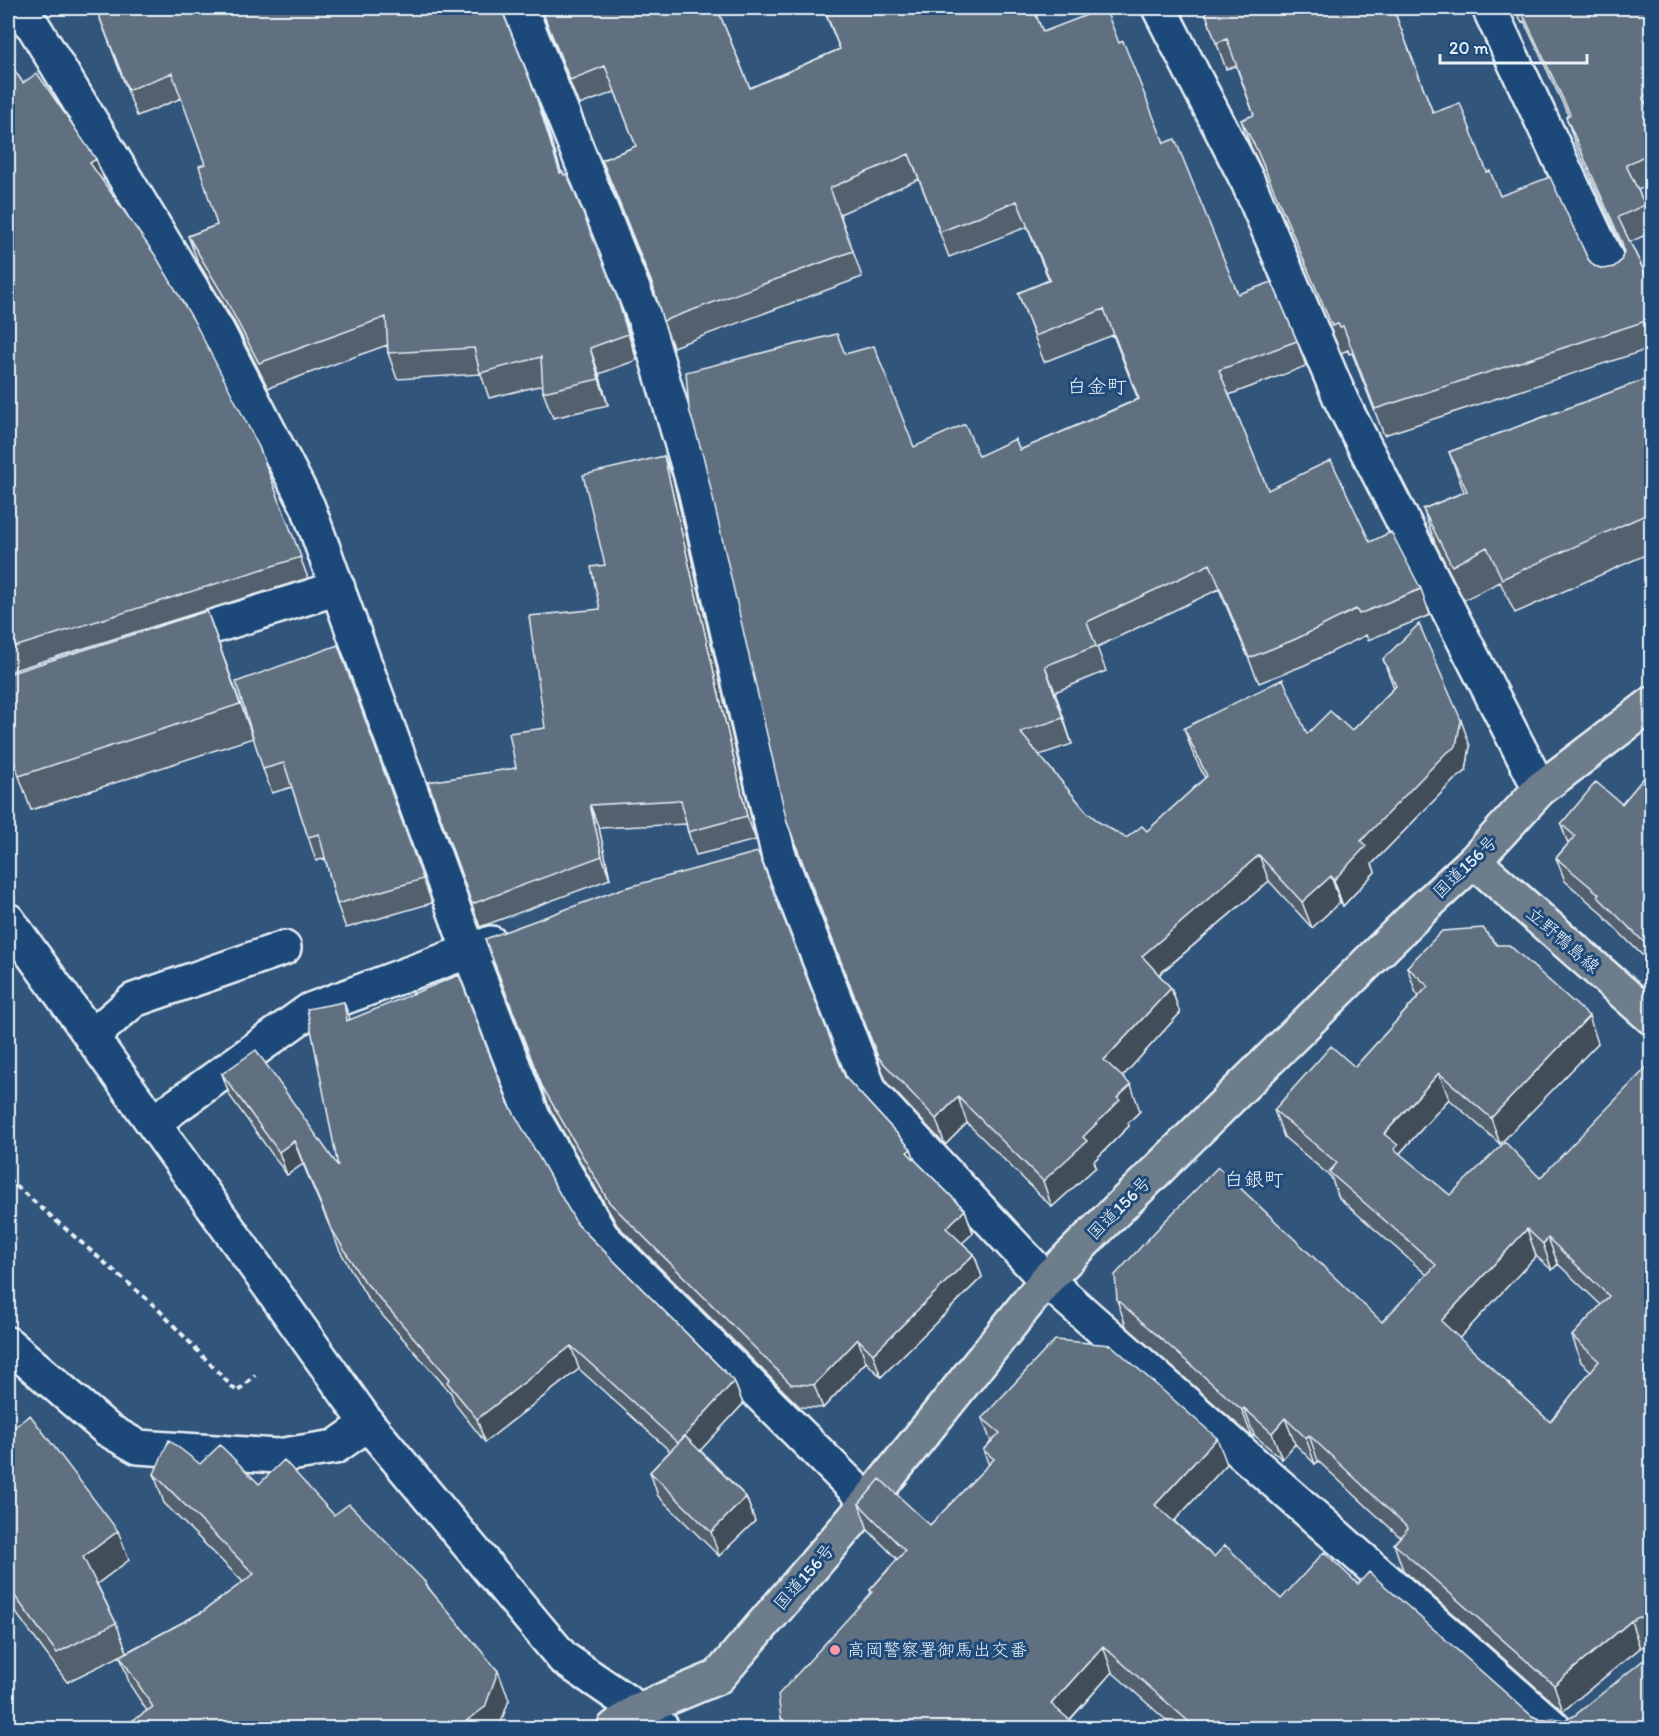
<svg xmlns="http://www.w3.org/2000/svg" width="1659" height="1736" font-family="Itim,'Klee One',sans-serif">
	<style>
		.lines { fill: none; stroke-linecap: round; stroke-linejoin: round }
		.minor-casing { stroke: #e8f1f8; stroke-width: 38 }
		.major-casing { stroke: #e8f1f8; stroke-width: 38 }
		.highway-casing { stroke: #e8f1f8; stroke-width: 38 }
		.path { stroke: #e8f1f8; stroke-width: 4; stroke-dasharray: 6 4.5; stroke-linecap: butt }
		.minor { stroke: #1f4a7a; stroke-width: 33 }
		.major { stroke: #6d7d8c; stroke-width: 33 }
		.highway { stroke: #6d7d8c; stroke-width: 33 }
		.wall { fill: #53606e; stroke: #e8f1f8; stroke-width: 1.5; fill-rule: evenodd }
		.shaded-wall { fill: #434e5a; stroke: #e8f1f8; stroke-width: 1.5 }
		.building { fill: #607080; stroke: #e8f1f8; stroke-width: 1.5; fill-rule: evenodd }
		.poi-dot { fill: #ff9aa2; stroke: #1f4a7a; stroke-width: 2 }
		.labels { text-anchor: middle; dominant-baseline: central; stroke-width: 6; stroke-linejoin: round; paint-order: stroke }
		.street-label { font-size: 18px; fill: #e8f1f8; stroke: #1f4a7a }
		.poi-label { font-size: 18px; fill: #e8f1f8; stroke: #1f4a7a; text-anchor: start }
		.neighbourhood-label { font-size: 20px; fill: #e8f1f8; stroke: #1f4a7a }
	</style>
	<rect width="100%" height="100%" fill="#32557c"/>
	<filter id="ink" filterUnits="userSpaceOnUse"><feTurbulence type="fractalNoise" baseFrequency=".0167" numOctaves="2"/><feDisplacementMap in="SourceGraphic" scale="12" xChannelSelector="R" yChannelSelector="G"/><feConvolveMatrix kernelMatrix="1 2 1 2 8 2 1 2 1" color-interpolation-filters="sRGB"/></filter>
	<g filter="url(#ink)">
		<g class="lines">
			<defs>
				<path id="minor" d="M16 8 34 27 218 332 308 507 469 951 533 1117 602 1237 868 1502
					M520 8 645 319 695 489 778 853 871 1093 1046 1280 1554 1728
					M1159 8 1248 182 1342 402 1540 789
					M1489 8 1615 277
					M170 640 338 588
					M8 920 368 1424 563 1658 639 1710 662 1728
					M91 1037 134 1000 284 948
					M154 1122 310 1010 491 943
					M8 1344 108 1430 138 1447 277 1456 335 1447 368 1424"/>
				<path id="major" d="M1474 861 1652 1018"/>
				<path id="highway" d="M614 1728 639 1710 718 1677 868 1502 1046 1280 1420 911 1474 861 1540 789 1652 704"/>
			</defs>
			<use href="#minor" class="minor-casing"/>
			<use href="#major" class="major-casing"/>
			<use href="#highway" class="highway-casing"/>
			<path class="path" d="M8 1179 157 1308 237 1392 255 1375"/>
			<use href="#minor" class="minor"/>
			<use href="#major" class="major"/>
			<use href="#highway" class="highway"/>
		</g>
		<path class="wall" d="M96 8 502 11 544 119 561 172 627 325 637 360 599 374 608 405 553 418 543 392V385L489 398 481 374 397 379 388 353 387 345 268 388 235 323 198 262 188 236 217 225 205 164 182 98 137 116Z
			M540 8H717L750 88 840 49 823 8H1033L1043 32 1119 43 1164 143 1238 294 1297 341 1306 366 1229 395 1268 490 1370 542 1421 589 1430 615 1368 640 1366 635 1305 665 1259 683 1219 589 1097 647 1106 671 1055 692 1072 744 1039 755 1086 811 1100 823 1126 838 1147 831 1205 778 1193 754 1184 728 1307 734 1352 731 1394 688 1383 659 1470 746 1466 771 1453 781 1372 864 1375 872 1343 906 1340 902 1312 928 1269 881 1159 975 1171 988 1180 1013 1122 1077 1140 1111 1128 1123 1129 1126 1094 1161 1096 1167 1052 1207 967 1123 945 1145 887 1083 787 822 845 354 914 447 979 456 1020 450 1138 399 1113 335 1044 362 1018 293 1049 280 1027 227 949 257 919 179 840 214 862 277 673 347 663 321 656 296 602 160 636 146 615 92 579 105Z
			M1204 8H1400L1402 11 1395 13 1433 113 1487 172 1500 196 1588 259 1594 266 1604 269 1614 267 1621 261 1624 251 1575 143 1566 117 1568 115 1524 21 1522 22 1514 8H1652V183L1638 190 1645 205 1652 222V232L1630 242 1652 288V348L1384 435 1352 353 1349 354 1348 350 1341 353 1265 175 1251 147 1241 120 1254 115 1236 66 1226 69Z
			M8 61 23 83 104 179 102 180 259 447 308 578 8 672Z
			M1652 377V552L1515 613 1500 582 1464 600 1435 543 1423 509 1464 492 1449 452Z
			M664 456 673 479 756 840 696 855 688 832 686 824 599 828 610 879 480 927 428 782 516 768 545 728 600 609 605 565Z
			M207 611 253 738 31 810 19 776Z
			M338 645 432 903 346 928 337 904 325 858 316 861 292 787 272 793 263 769Z
			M1652 768V965L1606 919 1604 915 1565 881 1556 858 1568 844 1561 824 1622 804Z
			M485 939 845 1077 911 1149 915 1160 965 1210 973 1233 962 1243 974 1254 982 1277 881 1377 866 1362 823 1408 800 1407 617 1225 550 1109Z
			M1497 945 1598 1043 1500 1144 1449 1099 1400 1153 1401 1155 1450 1195 1540 1178 1652 1069V1644H1648L1640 1648 1563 1711 1403 1570 1394 1544 1400 1537 1318 1461 1315 1464 1295 1444 1282 1459 1254 1435 1252 1437 1126 1326 1117 1300 1382 1322 1427 1275 1339 1198 1331 1177 1284 1137 1274 1110 1355 1067 1419 996 1416 993 1407 967ZM1536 1256 1552 1270 1558 1264 1601 1305 1572 1336 1581 1362 1591 1371 1550 1422 1459 1338Z
			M350 1020 508 1103 577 1224 734 1381 743 1404 700 1450 746 1497 755 1521 719 1556 658 1496 650 1472 670 1451 579 1369 485 1442 455 1404 451 1393 368 1299 340 1251 303 1164 287 1175 230 1096 222 1074 338 1166Z
			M982 1418 1227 1464 1174 1521 1214 1557 1281 1599 1358 1584 1532 1716 1541 1720H1565L1652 1728H1175L1112 1672 1070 1720 1079 1728H785L781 1718 871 1593 870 1590 897 1559 868 1530 859 1504 930 1525 989 1465 983 1450 991 1442Z
			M8 1432 129 1560 97 1584 116 1623 127 1652 202 1612 243 1582 164 1503 154 1474 200 1464 259 1484 334 1515 426 1583 428 1587 509 1700 147 1711 130 1685 120 1656 67 1682 8 1602Z"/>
		<path class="shaded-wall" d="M535 93 544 119 570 198 560 173Z
			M96 159 104 179 98 183 90 163Z
			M618 300 627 325 637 360 628 334Z
			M590 348 599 374 608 405 599 379Z
			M664 456 673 479 756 840 747 816Z
			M1045 666 1055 692 1072 744Z
			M1461 720 1470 746 1466 771 1453 781 1372 864 1375 872 1343 906 1334 880 1361 841Z
			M590 805 599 828 610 879 602 856Z
			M1259 855 1269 881 1151 981 1142 956Z
			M1331 876 1340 902 1312 928 1302 902Z
			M1171 988 1180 1013 1114 1086 1104 1060Z
			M344 1002 352 1025 347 1021Z
			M1589 1016 1598 1043 1500 1144 1491 1118Z
			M1439 1073 1449 1099 1400 1153 1407 1171 1384 1134Z
			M1131 1085 1140 1111 1128 1123 1129 1126 1094 1161 1096 1167 1052 1207 1043 1181 1117 1098Z
			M958 1097 967 1123 945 1145 936 1119Z
			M294 1141 303 1164 287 1175 279 1152Z
			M911 1149 919 1172 907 1152Z
			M965 1210 973 1233 954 1251 946 1228Z
			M1527 1229 1536 1256 1451 1347 1441 1321Z
			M1548 1238 1558 1264 1552 1270 1543 1244Z
			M974 1254 982 1277 881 1377 873 1354Z
			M858 1339 866 1362 823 1408 814 1385Z
			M571 1346 579 1369 485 1442 477 1419Z
			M734 1381 743 1404 686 1466 678 1443Z
			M1244 1408 1254 1435 1252 1437 1242 1410Z
			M1285 1418 1295 1444 1282 1459 1272 1433Z
			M1309 1435 1318 1461 1315 1464 1306 1438Z
			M1217 1438 1227 1464 1165 1531 1155 1505Z
			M746 1497 755 1521 719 1556 711 1532Z
			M118 1531 129 1560 94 1586 83 1557Z
			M1631 1621 1640 1648 1563 1711 1554 1685Z
			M1103 1646 1112 1672 1062 1728 1051 1704Z
			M498 1671 509 1700 499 1728H457Z"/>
		<path class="building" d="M96 8H501L535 93 560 173 563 172 564 175 567 174 618 300 628 334 590 348 599 379 543 392 541 357 480 373 474 348 388 353 386 317 259 363 225 298 188 236 217 225 199 166 205 164 172 73 128 90Z
			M541 8H717L750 88 840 49 824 8H1033L1043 32 1105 8 1119 43 1123 41 1164 143 1175 139 1238 294 1272 282 1297 341 1219 370 1268 490 1331 460 1370 542 1391 532 1421 589 1359 614 1356 609 1296 639 1249 658 1210 564 1087 622 1096 646 1045 666 1063 718 1020 732 1086 811 1100 823 1126 838 1142 826 1147 831 1207 776 1184 728 1283 679 1307 734 1330 711 1352 731 1396 686 1383 659 1419 624 1461 720 1456 746 1444 755 1361 841 1366 846 1334 880 1331 876 1302 902 1259 855 1142 956 1171 988 1104 1060 1131 1085 1117 1098 1120 1100 1083 1137 1087 1141 1043 1181 958 1097 936 1119 878 1057 787 822 704 459 689 409 686 372 837 334 845 354 874 346 914 447 965 424 979 456 1015 439 1020 450 1139 399 1104 309 1035 336 1018 293 1050 280 1017 201 940 232 909 154 830 188 853 251 663 321 653 286 602 160 636 146 605 66 570 80Z
			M1204 8H1393L1433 113 1460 103 1487 172 1490 171 1500 196 1550 177 1588 259 1594 266 1604 269 1614 267 1621 261 1624 252 1622 243 1566 117 1570 114 1520 8H1652V92L1643 97 1652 117V152L1626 165 1645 205 1618 217 1652 288V319L1375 409 1343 326 1340 327 1338 324 1332 326 1256 148 1241 120 1254 115 1227 39 1216 43Z
			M8 61 23 83 37 73 96 159 90 163 155 255 194 321 259 447 301 557 8 649Z
			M1652 377V512L1502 579 1487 547 1452 566 1423 509 1467 491 1449 452Z
			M664 456 747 816 688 832 681 800 590 805 602 856 472 904 428 782 516 768 509 733 545 728 529 616 600 609 591 567 605 565 583 475Z
			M207 611 240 704 19 776 8 740V674Z
			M338 645 423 879 337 904 319 834 308 837 284 763 263 769 236 682Z
			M1652 768V950L1597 896 1599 894 1556 858 1575 836 1561 824 1596 782 1622 804Z
			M758 852 845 1077 911 1149 907 1152 965 1210 946 1228 974 1254 873 1354 858 1339 814 1385 791 1384 609 1202 542 1086 485 939 621 889Z
			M1483 928 1497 945H1509L1589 1016 1491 1118 1439 1073 1384 1134 1398 1145 1394 1149 1450 1195 1505 1142 1540 1178 1648 1066 1652 1069V1620L1648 1618 1639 1617 1631 1621 1554 1685 1394 1544 1408 1528 1309 1435 1306 1438 1285 1418 1272 1433 1244 1408 1242 1410 1117 1300 1115 1275 1163 1223 1218 1167 1382 1322 1436 1265 1329 1172 1337 1163 1274 1110 1331 1046 1355 1067 1428 986 1407 967 1442 931ZM1527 1229 1543 1244 1548 1238 1609 1296 1572 1336 1599 1361 1550 1422 1441 1321Z
			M459 975 508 1103 577 1224 734 1381 678 1443 571 1346 477 1419 447 1382 450 1379 360 1276 331 1228 294 1141 279 1152 222 1074 256 1050 338 1166 307 1009 344 1002 347 1021Z
			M1055 1340 1111 1345 1217 1438 1155 1505 1214 1557 1225 1545 1281 1599 1324 1552 1358 1584 1369 1572 1532 1716 1541 1720 1553 1718 1565 1720 1574 1716 1652 1653V1728H1196L1103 1646 1051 1704 1079 1728H794L781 1718 778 1695 872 1592 870 1590 905 1551 859 1504 880 1479 930 1525 994 1459 983 1450 1000 1433 982 1418Z
			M30 1415 118 1531 83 1557 116 1623 57 1653 8 1587V1432Z
			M685 1436 746 1497 711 1532 650 1472Z
			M169 1440 200 1464 220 1445 259 1484 284 1460 334 1515 349 1504 426 1583 425 1584 498 1671 485 1707 457 1728H121L153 1707 120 1656 202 1612 254 1574 154 1474Z"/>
	</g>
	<circle class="poi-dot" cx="835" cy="1650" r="6"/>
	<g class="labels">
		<g class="street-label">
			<text transform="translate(1465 867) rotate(-44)">国道156号</text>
			<text transform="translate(1563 940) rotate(41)">立野鴨島線</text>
			<text transform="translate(1119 1208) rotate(-45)">国道156号</text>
			<text transform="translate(804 1577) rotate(-49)">国道156号</text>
		</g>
		<g class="poi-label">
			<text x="847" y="1650">高岡警察署御馬出交番</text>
		</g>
		<g class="neighbourhood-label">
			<text x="1097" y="386">白金町</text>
			<text x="1254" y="1179">白銀町</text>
		</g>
	</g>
	<rect width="1659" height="1736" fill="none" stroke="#1f4a7a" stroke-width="30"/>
	<rect x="15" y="15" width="1629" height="1706" fill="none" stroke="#e8f1f8" stroke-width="2" filter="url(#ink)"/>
	<path d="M1440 54v9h147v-9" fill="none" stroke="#e8f1f8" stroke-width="3"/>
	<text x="1449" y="54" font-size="18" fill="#e8f1f8" stroke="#1f4a7a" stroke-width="4.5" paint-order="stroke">20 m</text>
</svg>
